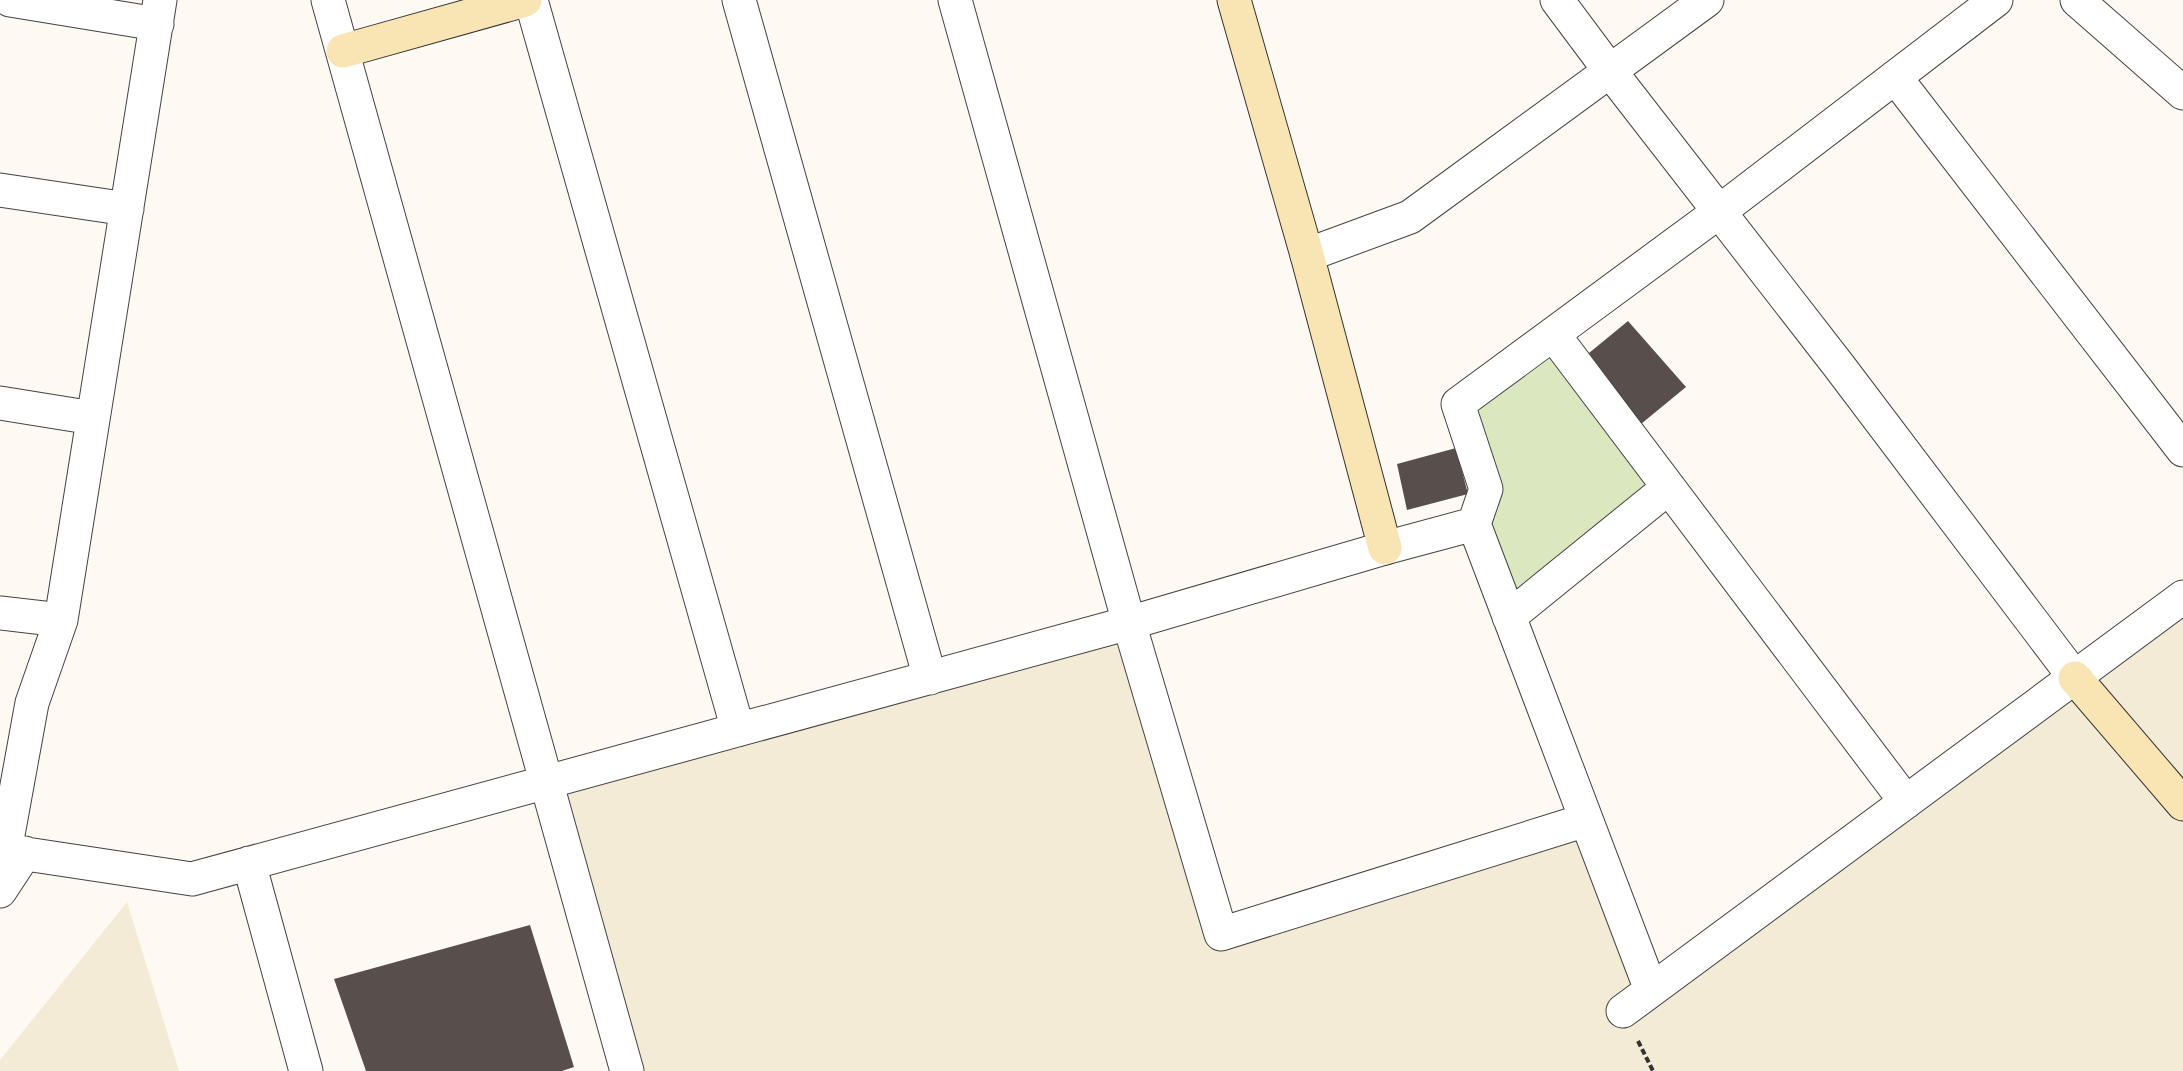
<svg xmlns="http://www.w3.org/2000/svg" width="2183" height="1071" font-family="'Libre Baskerville',serif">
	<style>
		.farmland { fill: #f3ebd5 }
		.green { fill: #dbe7bf }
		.building { fill: #584f4d }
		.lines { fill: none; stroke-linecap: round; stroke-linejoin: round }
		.street-casing { stroke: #434343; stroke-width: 35 }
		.secondary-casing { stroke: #323232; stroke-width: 35 }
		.path { stroke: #323232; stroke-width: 4; stroke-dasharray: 6 3; stroke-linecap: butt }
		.street { stroke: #fff; stroke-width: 33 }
		.secondary { stroke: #f9e5b4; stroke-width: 33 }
	</style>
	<rect width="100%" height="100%" fill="#fefaf3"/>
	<path class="farmland" d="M2183 595V1071H627L548 781 1129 623 1221 933 1586 820 1650 990Z
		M127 902 179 1071H0V1060Z"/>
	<path class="green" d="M1553 334 1668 488 1509 617 1458 404Z"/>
	<path class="building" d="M1628 321 1686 387 1641 424 1589 353Z
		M1456 448 1468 494 1407 510 1397 464Z
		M530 925 574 1067 562 1071H366L334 979Z"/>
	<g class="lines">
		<defs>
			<path id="street" d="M10 0 157 24
				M328 0 627 1071
				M531 0 738 730
				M739 0 930 678
				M955 0 1129 623 1221 934 1586 820
				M1557 0 1610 71 1839 366 2075 678
				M2077 0 2183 93
				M1895 77 2183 450
				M0 190 127 209
				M1307 255 1410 217 1707 0
				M1553 334 1906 802
				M0 403 93 418
				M0 613 61 620
				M1509 617 1668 488
				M0 850 192 879 1129 623 1385 548 1474 524
				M5 851 32 703 61 620 160 0
				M249 863 306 1071
				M0 891 25 853
				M1651 990 1474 524 1486 489 1458 404 1720 211 1996 0
				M1623 1011 2183 597"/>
			<path id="secondary" d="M1234 0 1307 255 1385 548
				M343 51 525 0
				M2075 678 2183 804"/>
		</defs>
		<use href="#street" class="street-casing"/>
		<use href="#secondary" class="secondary-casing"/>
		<path class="path" d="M1638 1041 1653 1071"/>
		<use href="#street" class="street"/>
		<use href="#secondary" class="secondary"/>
	</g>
</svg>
